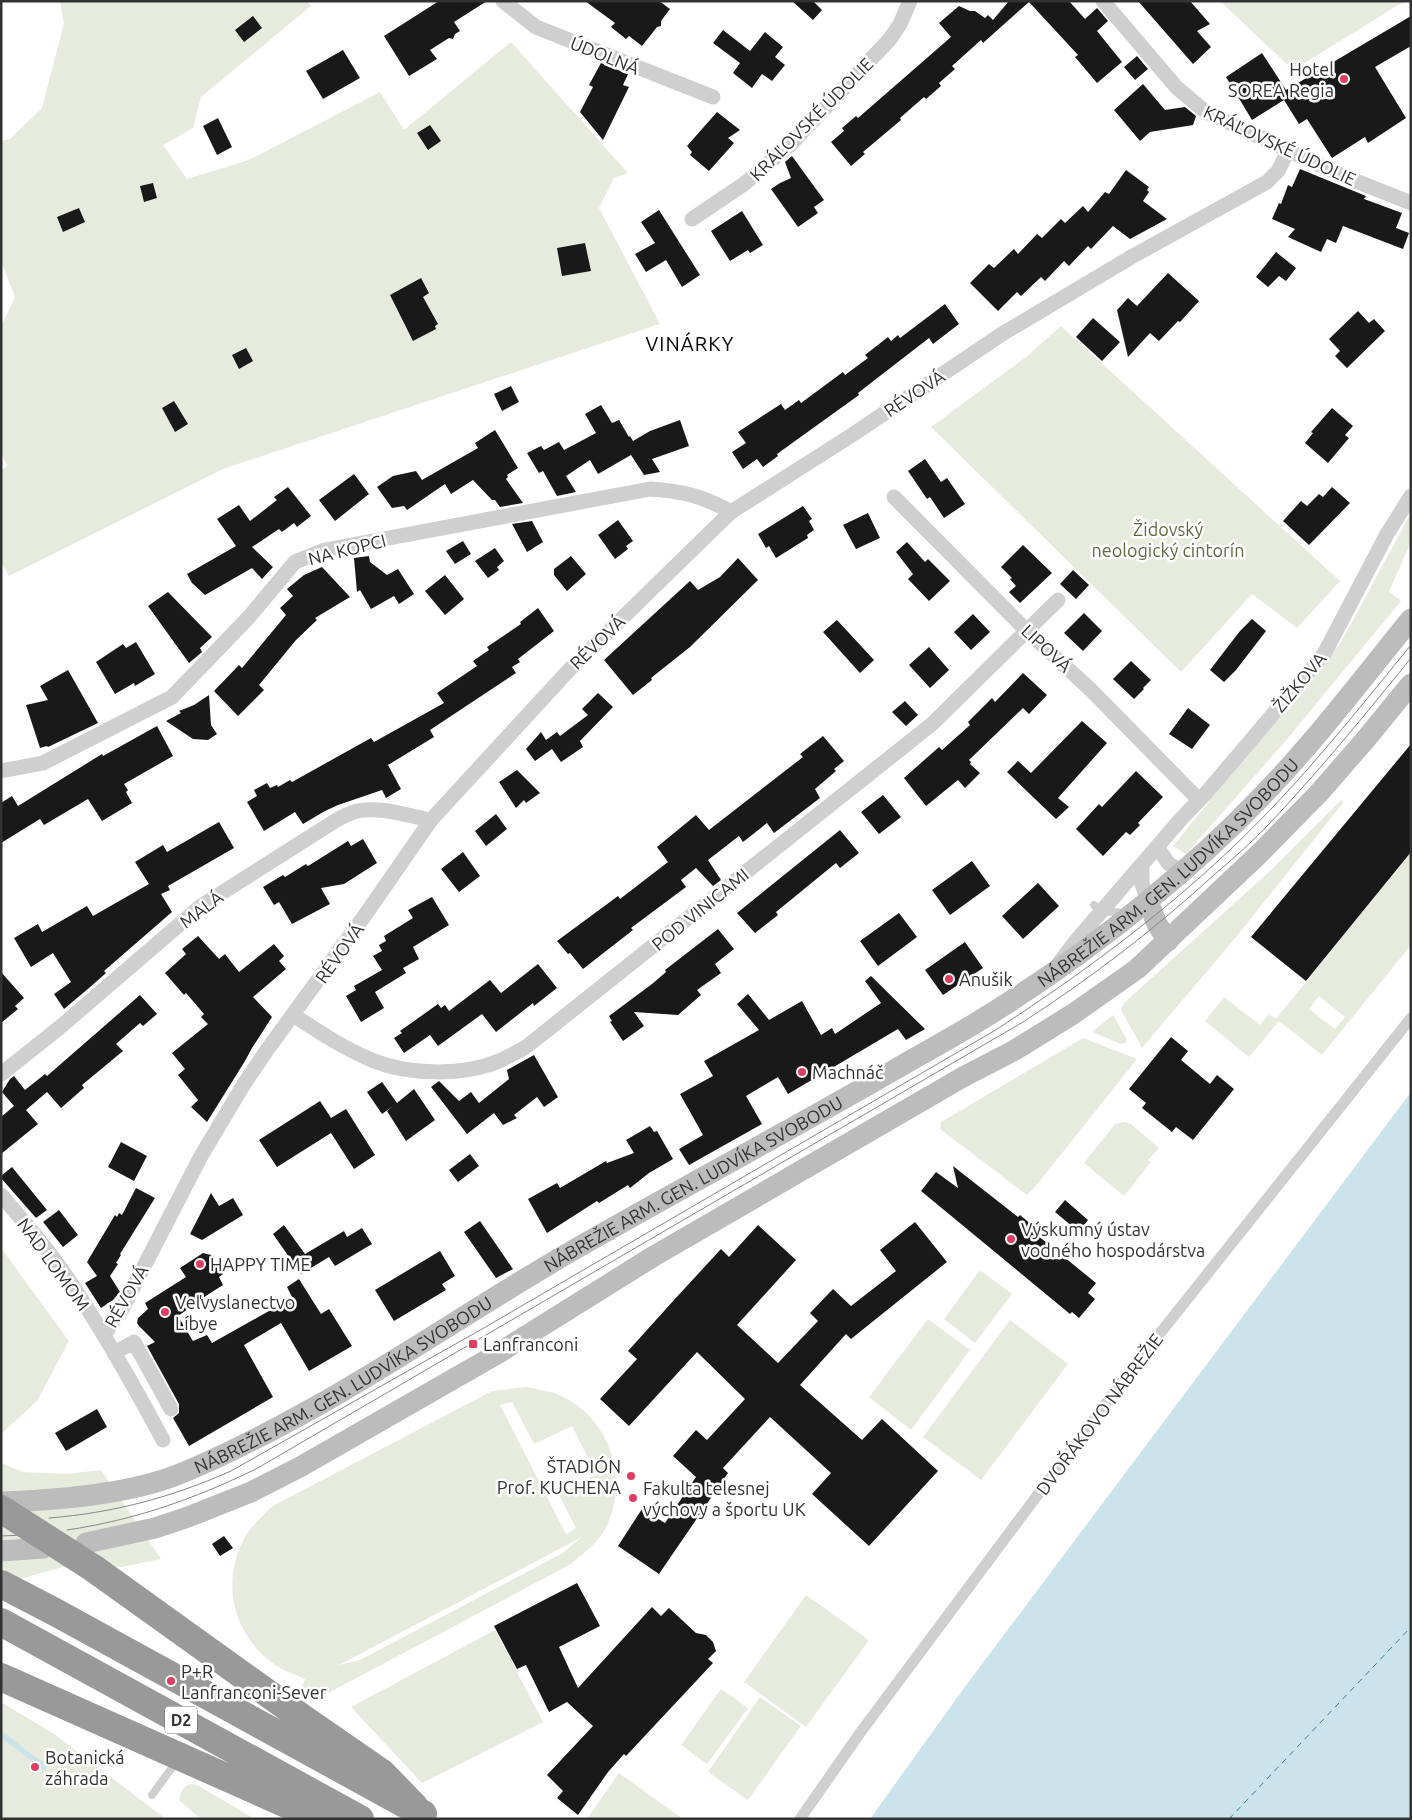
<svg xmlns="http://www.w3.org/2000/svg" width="1412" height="1820" font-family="Ubuntu,sans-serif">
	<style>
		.green { fill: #e7ebde; fill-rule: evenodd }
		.water { fill: #cbe3ea }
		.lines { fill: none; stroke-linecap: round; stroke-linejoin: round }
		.stream { stroke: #cbe3ea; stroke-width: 5.5 }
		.ferry { stroke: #3f7a8c; stroke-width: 1; stroke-dasharray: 6 5; stroke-linecap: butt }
		.building { fill: #191919 }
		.service { stroke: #cfcfcf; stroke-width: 8 }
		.pedestrian { stroke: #cfcfcf; stroke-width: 11 }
		.minor { stroke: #cfcfcf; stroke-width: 15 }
		.secondary { stroke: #bcbcbc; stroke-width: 21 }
		.motorway { stroke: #999; stroke-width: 28 }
		.tram { stroke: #878787; stroke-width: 1 }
		.motorway-bridge { stroke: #999; stroke-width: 28 }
		.poi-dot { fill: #df3d61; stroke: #fff; stroke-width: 2 }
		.labels { text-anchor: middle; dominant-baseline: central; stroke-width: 5; stroke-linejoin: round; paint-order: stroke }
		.shield { fill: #fff; stroke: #707070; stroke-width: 1 }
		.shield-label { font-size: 16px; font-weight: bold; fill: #323232 }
		.street-label { font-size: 18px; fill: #323232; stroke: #fff }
		.poi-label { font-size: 18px; fill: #323232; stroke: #fff; text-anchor: start }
		.park-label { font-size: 18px; fill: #5b6d40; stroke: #fff }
		.quarter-label { font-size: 20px; letter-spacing: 1px; fill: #000; stroke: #fff }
	</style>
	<rect width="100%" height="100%" fill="#fff"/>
	<path class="green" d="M60 1H308L311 6 201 97 193 128 163 145 187 179 249 160 380 92 404 130 511 42 628 173 614 178 599 208 660 324 223 469 9 576 1 562V471L7 466 1 451V327L15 297 1 261V141L10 139 42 108 64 23Z
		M1220 1H1405L1293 70Z
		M1061 326 1340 581 1297 628 1252 594 1181 672 931 427 1026 357Z
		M1411 513V542L1389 591 1401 601 1288 738 1186 854 1173 846 1256 744 1304 692 1341 642Z
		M1342 799 1343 803 1236 937 1142 1048 1121 1010 1124 1003 1269 872Z
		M1411 852V945L1322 1055 1279 1021 1249 1057 1205 1021 1224 997 1260 1025 1269 1014 1276 1019ZM1319 996 1345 1017 1335 1029 1309 1009Z
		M1113 1015 1126 1038V1043L1121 1044 1092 1032Z
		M1083 1038 1137 1059 1035 1187 1027 1195 940 1129 941 1122Z
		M1125 1122 1131 1124 1159 1148 1148 1160 1151 1162 1124 1196 1084 1163 1115 1124Z
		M1 1248 69 1341 37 1401 1 1434Z
		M980 1270 1012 1294 975 1343 944 1319Z
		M928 1319 970 1350 911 1430 869 1397Z
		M1010 1320 1068 1364 981 1480 923 1437Z
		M526 1387C538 1390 553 1391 563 1397 610 1420 629 1478 607 1525 600 1542 585 1552 571 1564L315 1700 301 1690 305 1679C294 1674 281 1670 271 1662 233 1633 221 1582 244 1539 249 1528 262 1517 271 1507L492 1391ZM512 1402 534 1444 572 1426 596 1474 559 1495 576 1528 566 1534 500 1405ZM582 1537 561 1554 360 1660 339 1665Z
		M1 1463 23 1472 66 1474 101 1470 161 1559 122 1567 74 1564 1 1584Z
		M806 1595 869 1640 806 1727 744 1682Z
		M495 1630 543 1722 422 1783 351 1707Z
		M721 1689 748 1708 707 1764 681 1745Z
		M760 1697 801 1726 748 1800 708 1772Z
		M1 1702 54 1734 166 1819H1Z
		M619 1773 683 1819H587Z
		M190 1784 197 1785 255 1819H201L180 1801C179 1794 183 1786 190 1784Z"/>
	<path class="water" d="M1411 1092V1819H870L964 1688Z"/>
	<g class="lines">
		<path class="stream" d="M1 1734 44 1767"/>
		<path class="ferry" d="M1229 1819 1411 1627"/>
	</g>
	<path class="building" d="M439 1H487L454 22 460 31 455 34 453 39 449 38 430 50 437 59 409 76 384 36Z
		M585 1H659L670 9 661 21V26L657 27 642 46 629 36 626 39 611 27 615 23Z
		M792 1H813L822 10 813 20Z
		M1009 1H1069L1085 19 1097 8 1108 21 1097 31 1122 62 1097 83 1075 57 1078 55 1029 2 983 43 981 40 952 66 955 69 939 83 941 86 926 99 924 97 900 118 901 120 863 152 865 154 851 166 831 142 844 131 842 128 856 116 858 118 951 37 939 23 959 6 970 11H975L985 18 988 15 993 20Z
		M1138 1H1190L1210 24 1197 31 1211 47 1193 64Z
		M253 16 262 28 244 42 235 30Z
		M1411 16V46L1375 67 1406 118 1368 143 1365 137 1332 158 1307 119 1299 124 1284 100 1252 120 1226 77 1262 53 1286 90Z
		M723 30 750 51 765 32 783 47 775 57 785 65 772 81 762 74 752 88 733 73 740 63 713 43Z
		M343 50 360 78 323 99 306 71Z
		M1137 56 1148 69 1135 80 1124 67Z
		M601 63 628 74 623 85 629 87 603 140 580 112 593 87 589 85Z
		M1143 84 1165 110 1185 107 1196 116 1193 125 1150 132 1140 141 1114 110Z
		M717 112 740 130 728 138 734 143 709 171 690 155 692 152 687 146Z
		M218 118 232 147 217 155 203 126Z
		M430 125 441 141 428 150 417 133Z
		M792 156 824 200 814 207 818 213 798 227 771 189 780 183 791 178 785 162Z
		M1300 169 1366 196 1364 199 1402 213 1396 228 1409 233 1403 249 1343 226 1336 243 1327 239 1321 252 1288 237 1295 229 1272 219 1279 203 1281 204 1288 185 1292 187Z
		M1126 170 1149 187 1147 190 1149 192 1143 201 1167 219 1130 239 1113 226 1091 249 1088 246 1069 266 1064 261 1045 281 1041 277 1021 296 1017 292 998 311 970 283 989 264 994 268 1014 249 1018 254 1037 234 1042 238 1061 219 1065 223 1083 206 1088 212 1105 192 1109 194Z
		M153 183 157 198 144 202 140 186Z
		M79 208 85 222 63 232 57 217Z
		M659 210 700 275 682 287 666 260 646 272 635 254 655 243 641 222Z
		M742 211 763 245 750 253 748 250 730 261 711 231Z
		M585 243 591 271 562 276 557 248Z
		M1276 252 1296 268 1286 281 1279 276 1268 287 1256 277Z
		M1168 273 1199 301 1180 322 1178 321 1159 341 1150 333 1128 357 1117 310 1128 298 1137 306Z
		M421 278 429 293 423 297 438 324 435 326 436 329 413 341 390 295Z
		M945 304 959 324 933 344 929 338 858 393 859 395 777 454 778 456 763 467 757 459 743 469 732 452 746 443 738 432 781 404 785 410 799 400 801 403 843 372 845 375 868 358 865 355 888 337 891 341 898 335 900 338Z
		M1358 311 1369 323 1374 319 1385 331 1347 368 1335 356 1340 351 1329 339Z
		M1093 318 1120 342 1102 361 1076 337Z
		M246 348 253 361 239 369 232 355Z
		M511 386 519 402 502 411 494 394Z
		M174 401 188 424 175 432 162 408Z
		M601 405 612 423 619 420 629 437 630 436 633 441 650 431 680 420 689 446 652 459 660 472 644 475 631 455 598 474 590 460 566 476 576 492 557 496 543 471 539 473 527 453 541 446 544 450 559 442 564 450 596 433 585 414Z
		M1332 408 1353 426 1345 435 1349 438 1328 463 1305 443 1313 433 1311 432Z
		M495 430 518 468 507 475 508 477 506 479 523 503 500 507 495 500H492L473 480 451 494 445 484 407 510 404 506 392 508 377 487 393 476 416 471 422 480 478 448 475 443Z
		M925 459 941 482 947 478 965 504 944 518 930 497 927 499 908 471Z
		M354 474 369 494 335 521 319 500Z
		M288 487 311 516 297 527 294 523 282 532 279 529 252 547 273 567 262 579 252 568 205 595 192 583 187 574 236 546 217 519 239 505 250 521 277 500 274 497Z
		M1332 487 1350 503 1309 545 1283 521 1301 501 1307 506 1319 494 1323 497Z
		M803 506 812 519 809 521 814 530 807 535 808 538 776 558 769 546 766 548 758 534Z
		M868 513 880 538 856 549 843 525Z
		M618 520 633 541 626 546 628 549 615 559 598 535Z
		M532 521 543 542 527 552 512 524Z
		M463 541 471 554 455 564 446 551Z
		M907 542 925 562 928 559 950 581 929 601 908 579 913 574 896 552Z
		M1023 545 1052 573 1020 603 1009 592 1016 586 1010 579 1012 578 1001 567Z
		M495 548 504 561 497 567 499 570 488 578 475 561Z
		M369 556 370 562 387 575 398 569 414 594 399 604 394 596 371 609 360 590 357 592 354 558Z
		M571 556 586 574 567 591 554 575V569Z
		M738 558 758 580 690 647 651 678 652 680 633 695 604 660 690 581 698 590 720 577Z
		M322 567 350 597 315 618 317 620 296 640 259 685 264 690 238 716 214 691 239 665 242 668 286 615 280 608 293 596 287 589 304 575Z
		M1073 570 1089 585 1076 599 1060 584Z
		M445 575 464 599 445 615 425 591Z
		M168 592 212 637 200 648 202 652 189 663 148 606Z
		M538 608 554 631 518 659 520 662 512 667 516 673 430 730 434 737 388 765 401 789 386 798 382 790 338 805 325 811 303 824 295 812 264 831 247 802 257 796 254 790 267 783 270 788 277 785 278 787 290 780 292 782 371 738 374 742 444 703 437 693 477 666 473 661 489 650 487 647 521 624 520 622Z
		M1084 613 1102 631 1083 651 1064 633Z
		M973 614 990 632 971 650 954 632Z
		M1252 619 1266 631 1236 670 1224 682 1210 670 1240 631Z
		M837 620 874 660 860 673 823 632Z
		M136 642 155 674 135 686 134 683 115 694 96 662 123 644 126 648Z
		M929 647 949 670 930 688 909 665Z
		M1131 661 1151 680 1143 688 1144 689 1134 699 1113 679Z
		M68 670 98 723 48 747 47 746 40 748 26 705 48 700 40 686Z
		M1023 673 1047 695 1029 714 1023 708 969 760 971 762 970 764 980 773 965 788 958 780 926 806 904 778 939 747 942 750 970 725 968 722 992 698 995 702Z
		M598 693 613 707 580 741 583 747 561 762 552 749 535 761 526 749 541 732 546 740 557 732 560 736 588 715 582 709Z
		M209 695 211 725 217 734 208 740 193 739 166 721 181 713 179 711 194 705Z
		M905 701 918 715 906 726 892 712Z
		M1188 708 1210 725 1192 749 1169 734Z
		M1082 721 1107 743 1058 798 1069 807 1056 819 1007 772 1018 761 1031 773Z
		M157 726 173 756 124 784 128 790 126 792 132 803 102 821 88 799 44 825 40 819 1 843V803L12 796 18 806 102 754 103 756Z
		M823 736 844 761 834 769 836 771 815 789 820 798 774 833 767 823 743 842 739 836 708 860 721 880 713 886 696 868 681 880 686 887 631 928 633 930 583 969 570 953 568 954 557 941 618 896 620 899 668 862 657 847 696 815 709 830 803 757 800 754Z
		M1411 744V852L1306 981 1251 937Z
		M517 770 540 793 526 803 524 800 516 808 499 782Z
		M1136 771 1163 797 1138 823 1140 825 1130 835 1126 832 1103 856 1076 829 1099 804 1102 807Z
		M883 795 901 817 879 834 861 812Z
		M496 814 507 829 486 846 475 831Z
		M219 822 234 848 168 886 170 890 161 894 172 912 104 971 106 973 89 988 64 1009 54 994 71 982 53 953 31 967 14 938 38 924 42 932 87 906 93 916 149 884 135 862 163 845 167 852Z
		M840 830 859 853 840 868 836 863 776 912 778 915 755 933 737 913Z
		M363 839 377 863 344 884 321 888 330 904 292 924 279 902 274 905 263 887 283 875 285 877 306 864 308 866 348 841 351 846Z
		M463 852 480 876 459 892 441 869Z
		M972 861 990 886 950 915 932 890Z
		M1038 883 1059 906 1023 939 1002 916Z
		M432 897 449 925 413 947 419 959 403 968 406 973 375 992 384 1008 361 1022 346 996 356 990 354 986 382 970 373 956 382 951 379 945 386 941 384 936 413 918 408 910Z
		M899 913 917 937 878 966 860 941Z
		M718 929 734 949 715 964 721 973 697 990 701 995 678 1015 634 1012 644 1026 623 1041 610 1022 612 1021 609 1016 652 984 666 972 665 970Z
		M198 936 219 959 225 954 239 972 274 944 284 956 279 961 286 969 253 997 272 1017 252 1048 245 1061 207 1122 191 1107 198 1100 178 1075 185 1069 172 1053 208 1024 201 1017 204 1014 186 993 184 995 165 973 186 954 182 949Z
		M965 942 983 968 943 995 925 970Z
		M538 964 557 988 534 1006 533 1003 496 1032 482 1014 438 1046 430 1035 404 1053 394 1038 402 1033 400 1031 438 1004 441 1008 445 1005 449 1011 490 980 501 993Z
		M1 972 24 998 15 1006 18 1009 1 1023Z
		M871 976 925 1029 906 1040 898 1029 788 1094 778 1077 746 1096 762 1124 689 1165 679 1149 703 1135 680 1094 713 1076 704 1061 759 1030 737 1004 748 994 769 1020 802 1001 821 1035 832 1028 835 1034 881 1003 865 981Z
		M140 995 157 1014 143 1026 140 1023 116 1044 123 1051 82 1085 84 1088 61 1108 47 1092 26 1110 38 1124 1 1154V1117L14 1106 2 1092 10 1079 14 1076 25 1090 45 1074 47 1076Z
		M1171 1037 1188 1051 1181 1060 1210 1084 1217 1075 1234 1089 1193 1140 1176 1127 1172 1132 1142 1108 1146 1103 1129 1089Z
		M534 1055 558 1097 544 1107 537 1097 514 1115 517 1118 503 1125 494 1113 467 1134 431 1087 439 1081 459 1101 471 1092 479 1103 509 1079 507 1070Z
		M382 1082 397 1103 414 1089 435 1120 406 1141 387 1111 393 1106 382 1114 367 1092Z
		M320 1101 331 1118 346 1109 375 1155 354 1169 331 1133 277 1167 259 1140Z
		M650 1126 654 1132 657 1131 673 1159 649 1173 630 1188 628 1185 599 1203 597 1201 547 1233 528 1199 557 1183 560 1188 606 1161 607 1163 634 1153 626 1140Z
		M121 1142 147 1156 134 1181 108 1167Z
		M470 1154 479 1166 458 1182 449 1170Z
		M953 1166 1018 1217 1020 1215 1033 1226 1031 1230 1096 1283 1088 1293 1095 1299 1079 1318 1072 1312 1070 1314 921 1191 936 1172 958 1188Z
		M12 1167 47 1210 36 1218 1 1178V1176Z
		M136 1188 155 1198 120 1254 121 1255 116 1263 118 1264 110 1276 120 1292 113 1300 101 1308 85 1283 97 1276 87 1262 115 1215 117 1217 119 1213 122 1215Z
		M211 1193 219 1206 233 1198 243 1215 202 1240 190 1234Z
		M1065 1200 1088 1220 1079 1232 1055 1212Z
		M59 1210 78 1235 63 1247 43 1222Z
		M480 1221 513 1269 496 1278 464 1232Z
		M915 1222 947 1262 851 1339 846 1334 800 1385 862 1440 882 1419 938 1471 869 1546 812 1494 831 1473 770 1417 723 1468 728 1473 659 1574 618 1546 642 1509 665 1523 696 1477 673 1456 696 1430 707 1440 745 1399 697 1352 629 1426 600 1399 637 1359 628 1351 674 1300 721 1249 729 1257 758 1225 796 1260 737 1325 778 1363 818 1321 810 1313 833 1289 851 1306 896 1271 880 1250Z
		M284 1225 305 1254 344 1231 347 1237 362 1228 372 1244 335 1266 329 1257 301 1274 273 1234Z
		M440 1251 455 1276 442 1284 446 1290 394 1321 375 1290Z
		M203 1253 211 1255 223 1274 219 1277 223 1285 187 1308 188 1309 178 1316 193 1341 207 1335 212 1343 269 1311 292 1297 287 1287 299 1279 321 1314 329 1309 352 1346 309 1371 281 1323 244 1345 273 1397 189 1446 173 1418 179 1413V1404L147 1346 155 1342 139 1326 137 1323 138 1318 148 1309 145 1303 186 1277 180 1268Z
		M97 1409 107 1427 66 1451 55 1433Z
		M224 1536 233 1548 220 1556 212 1544Z
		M577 1583 600 1626 559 1647 578 1688 652 1607 661 1616 669 1608 696 1633 706 1635 713 1642 716 1651 708 1659 713 1663 626 1756 624 1754 608 1772 578 1815 557 1798 563 1791 547 1775 593 1726 567 1702 549 1712 526 1665 517 1669 494 1626Z"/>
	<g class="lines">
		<path class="service" d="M1094 905 1101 911 1126 913
			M152 1795 171 1769"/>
		<path class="pedestrian" d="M800 1819 860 1733 1130 1371 1411 1018"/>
		<path class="minor" d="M503 1 536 27 713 97
			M1103 1 1177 88 1206 112 1343 176 1411 203
			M692 219 744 184 790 145 890 39 900 24 910 1
			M894 497 1027 631 1091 690 1199 800
			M1 771 43 763 172 697 249 617 295 562 325 550 650 489C682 491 703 496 731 512
			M1157 847 1169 864 1183 872
			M1142 865V884L1148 901
			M1059 963 1075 942 1181 819 1207 792 1324 654 1387 534 1411 496
			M293 1015C319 1032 345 1049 374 1061 410 1075 463 1076 499 1061 508 1057 517 1052 526 1047L932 724 1058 600
			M1 1074 59 1028 201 906 335 821C342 817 349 813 357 811 380 806 408 816 431 820
			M1 1195C25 1223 50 1251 70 1282 104 1332 134 1386 163 1440
			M104 1335 122 1309 201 1156 244 1084 267 1050 363 918 431 820 570 669 731 512 852 435 1002 334 1133 256 1267 182 1278 171 1288 151
			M114 1353 134 1342 171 1409"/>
		<g class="secondary">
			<path d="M1148 901 1157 924 1168 941"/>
			<path id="s1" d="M1 1502C56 1500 126 1495 177 1475 225 1456 270 1432 315 1407 404 1357 488 1299 577 1248 680 1189 785 1133 889 1073 920 1055 953 1037 984 1018 1039 984 1094 945 1144 904 1186 870 1226 834 1263 795 1316 740 1363 678 1411 619"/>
			<path d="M86 1543 155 1528 188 1517 251 1492 300 1467 497 1354 654 1256 963 1077 1015 1050 1073 1014 1137 969 1259 854 1319 793 1366 739 1411 684"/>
			<path d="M1 1551 43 1548"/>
		</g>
		<path class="motorway" d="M298 1715 382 1773 414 1806"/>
		<path class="tram" d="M49 1518C113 1513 173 1497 231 1471L482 1329 994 1031C1094 966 1189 895 1271 809 1321 757 1365 701 1411 645
			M1 1521H2
			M67 1530C135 1520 194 1499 256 1469L1023 1022C1091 978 1155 929 1215 874 1234 858 1253 841 1270 823 1320 770 1365 715 1411 658
			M1 1536 24 1535"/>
		<path class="motorway-bridge" d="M1 1509 93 1568 298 1715
			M1 1584 55 1612 423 1814
			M1 1622 360 1819
			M1 1677 320 1819"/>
	</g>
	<g class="poi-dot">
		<circle cx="1344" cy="79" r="5"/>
		<circle cx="949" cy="979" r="5"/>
		<circle cx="802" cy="1072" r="5"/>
		<circle cx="1011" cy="1239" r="5"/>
		<circle cx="200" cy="1264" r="5"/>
		<circle cx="165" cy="1312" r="5"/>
		<rect x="468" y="1339" width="10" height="10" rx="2.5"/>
		<circle cx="631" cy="1476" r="5"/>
		<circle cx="633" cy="1498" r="5"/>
		<circle cx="171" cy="1681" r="5"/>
		<circle cx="35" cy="1767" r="5"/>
	</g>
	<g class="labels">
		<rect class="shield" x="165" y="1706.5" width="32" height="27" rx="4"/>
		<g class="shield-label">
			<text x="181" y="1720">D2</text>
		</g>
		<g class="street-label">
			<text transform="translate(605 55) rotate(22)">ÚDOLNÁ</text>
			<text transform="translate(811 119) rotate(-45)">KRÁĽOVSKÉ ÚDOLIE</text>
			<text transform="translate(1280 145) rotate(25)">KRÁĽOVSKÉ ÚDOLIE</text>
			<text transform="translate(914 393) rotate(-34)">RÉVOVÁ</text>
			<text transform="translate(347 549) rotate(-14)">NA KOPCI</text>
			<text transform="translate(597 642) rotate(-44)">RÉVOVÁ</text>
			<text transform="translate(1047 648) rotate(43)">LIPOVÁ</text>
			<text transform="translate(1299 682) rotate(-50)">ŽIŽKOVA</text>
			<text stroke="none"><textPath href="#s1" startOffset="1342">NÁBREŽIE ARM. GEN. LUDVÍKA SVOBODU</textPath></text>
			<text transform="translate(201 909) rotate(-37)">MALÁ</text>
			<text transform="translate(700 909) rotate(-39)">POD VINICAMI</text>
			<text transform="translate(339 953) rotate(-54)">RÉVOVÁ</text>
			<text stroke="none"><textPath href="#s1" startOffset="772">NÁBREŽIE ARM. GEN. LUDVÍKA SVOBODU</textPath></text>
			<text transform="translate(54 1264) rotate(54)">NAD LOMOM</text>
			<text transform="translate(126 1296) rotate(-60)">RÉVOVÁ</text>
			<text stroke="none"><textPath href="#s1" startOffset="368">NÁBREŽIE ARM. GEN. LUDVÍKA SVOBODU</textPath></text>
			<text transform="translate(1099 1414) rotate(-53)">DVOŘÁKOVO NÁBREŽIE</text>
		</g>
		<g class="poi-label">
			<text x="1334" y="69" text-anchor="end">Hotel<tspan x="1334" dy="21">SOREA Regia</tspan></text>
			<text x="959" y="979">Anušik</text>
			<text x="812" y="1072">Machnáč</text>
			<text x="1021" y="1229">Výskumný ústav<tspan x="1021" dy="21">vodného hospodárstva</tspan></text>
			<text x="210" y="1264">HAPPY TIME</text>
			<text x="175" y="1302">Veľvyslanectvo<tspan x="175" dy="21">Líbye</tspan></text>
			<text x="483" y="1344">Lanfranconi</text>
			<text x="621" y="1466" text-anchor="end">ŠTADIÓN<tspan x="621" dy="21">Prof. KUCHENA</tspan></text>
			<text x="643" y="1488">Fakulta telesnej<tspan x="643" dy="21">výchovy a športu UK</tspan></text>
			<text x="181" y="1671">P+R<tspan x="181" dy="21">Lanfranconi-Sever</tspan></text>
			<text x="45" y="1757">Botanická<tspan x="45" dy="21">záhrada</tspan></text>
		</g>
		<g class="park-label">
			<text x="1168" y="529">Židovský<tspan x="1168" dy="21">neologický cintorín</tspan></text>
		</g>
		<g class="quarter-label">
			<text x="690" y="343">VINÁRKY</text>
		</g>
	</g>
	<rect width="1412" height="1820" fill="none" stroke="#323232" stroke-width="5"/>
</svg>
